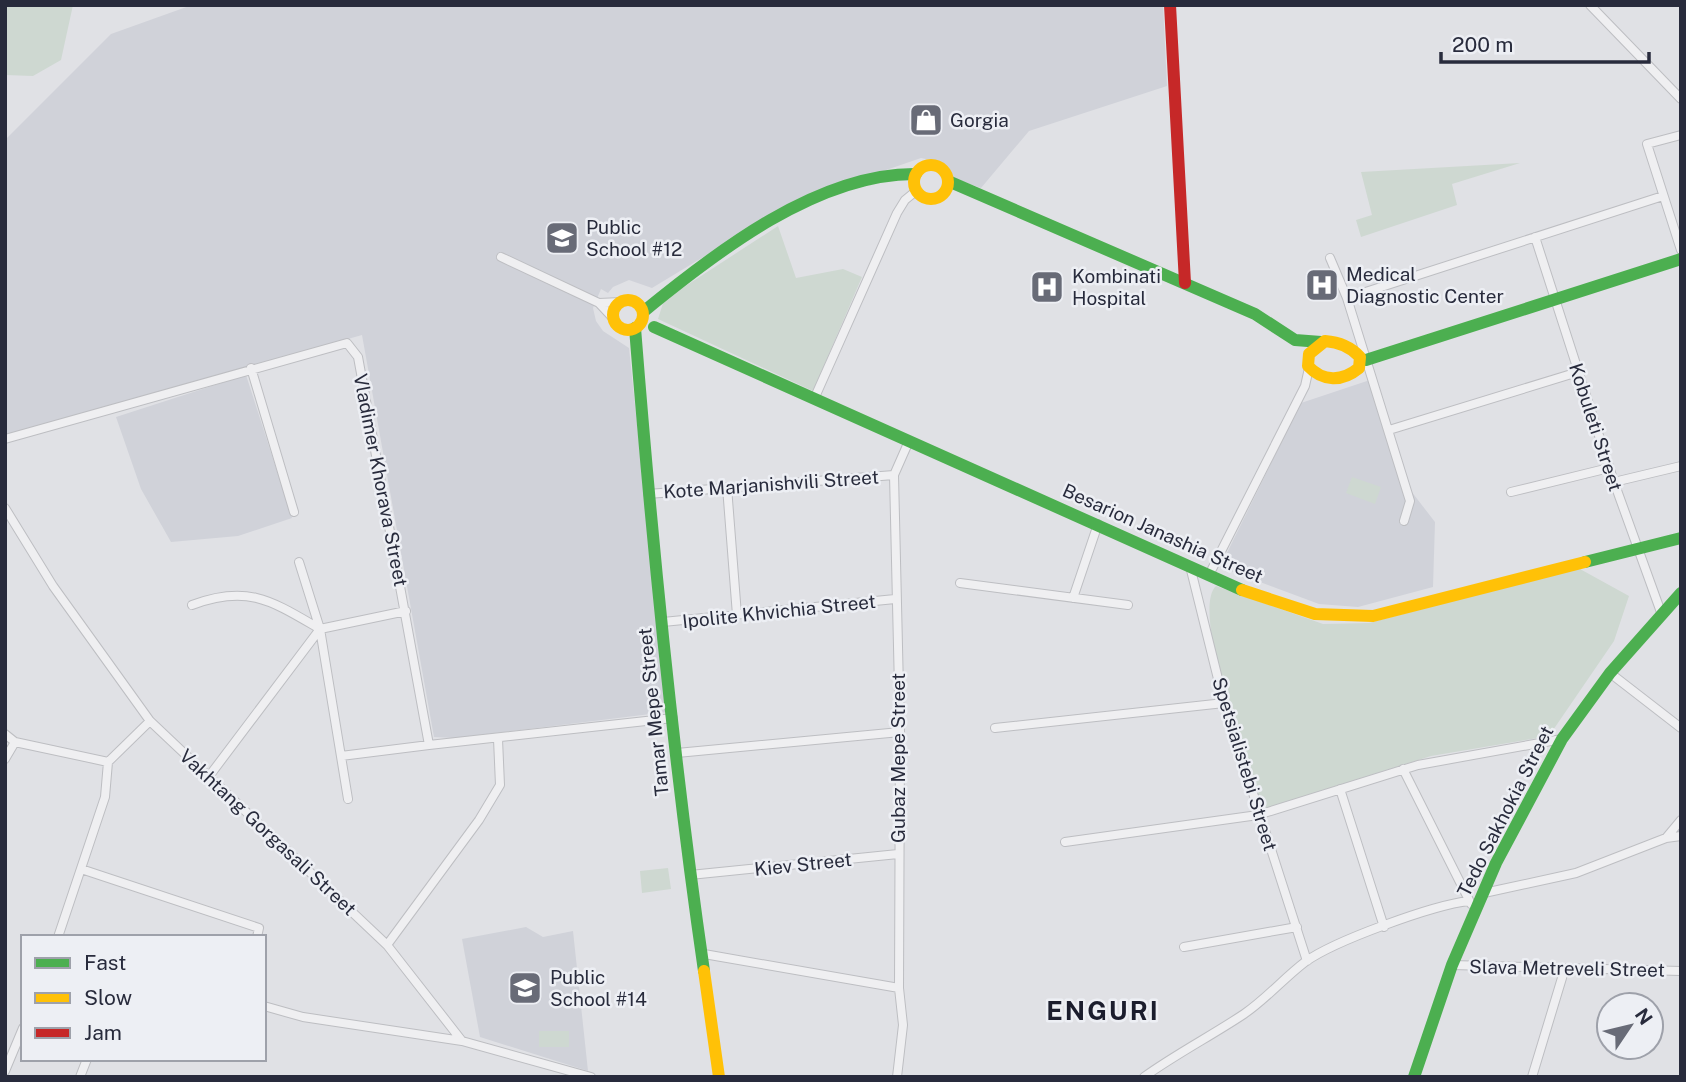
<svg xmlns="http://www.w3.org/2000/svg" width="1686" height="1082" font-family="'Public Sans',sans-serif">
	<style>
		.built { fill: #d0d2d9 }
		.green { fill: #ced8d1 }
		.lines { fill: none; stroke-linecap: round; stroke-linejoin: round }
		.street-casing { stroke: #bdbec2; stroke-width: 10 }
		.street { stroke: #efeff1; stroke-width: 8 }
		.fast { stroke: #4caf50; stroke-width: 12 }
		.slow { stroke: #ffc107; stroke-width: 12 }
		.jam { stroke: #c62828; stroke-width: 12 }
		.labels { text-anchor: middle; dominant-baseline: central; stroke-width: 5; stroke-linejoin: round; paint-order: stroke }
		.poi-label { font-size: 19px; fill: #282b3c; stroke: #edeff4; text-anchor: start }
		.street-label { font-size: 19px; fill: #282b3c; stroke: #edeff4 }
		.district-label { font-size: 26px; font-weight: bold; letter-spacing: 2px; fill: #1b1d2d; stroke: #edeff4 }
	</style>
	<rect width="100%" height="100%" fill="#e0e1e5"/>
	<path class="built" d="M192 5H1163L1167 86 1029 131 981 188 953 178 949 169 941 162 921 158 796 201 652 288 629 280 613 287 608 293 601 289 593 308 596 321 603 331 629 348 667 712 454 738 434 737 362 335 5 436V140L111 34Z
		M246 375 292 518 238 536 171 542 141 489 116 417Z
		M1376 378 1411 491 1435 522 1433 587 1358 607 1319 604 1220 567 1301 403Z
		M526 927 543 937 573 931 588 1071 480 1037 462 939Z"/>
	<path class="green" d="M5 5H73L61 60 33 76 5 75Z
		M1520 163 1452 184 1457 205 1361 237 1356 220 1372 215 1361 172Z
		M778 226 796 278 843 269 862 277 813 391 658 319 664 300Z
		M1352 477 1381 487 1375 504 1346 493Z
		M1574 569H1580L1629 596 1614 641 1549 736 1431 756 1263 809 1260 807C1249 771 1190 610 1216 586L1323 624 1369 623Z
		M668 868 671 889 642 893 640 871Z
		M539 1031H569V1047H539Z"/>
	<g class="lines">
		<defs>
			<path id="street" d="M1590 5 1681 99
				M1681 135 1647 144 1681 250
				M1535 237 1614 482 1662 615
				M501 257 599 303 613 318
				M1330 258 1347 298 1410 501 1404 521
				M1347 298 1663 196
				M599 303 621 302
				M251 368 294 512
				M815 397 897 213 905 200 916 191
				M1389 430 1578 372
				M5 439 347 343 358 357 429 745 673 718
				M1614 482 1681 466
				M727 487 737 615
				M1511 492 1609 468
				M648 494 894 475
				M5 508 53 586 150 721 387 945 462 1041 591 1077
				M299 562 320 629 348 799
				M1190 566 1224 703 1307 961
				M1209 575 1305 386 1309 368
				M960 583 1128 605
				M1073 598 1098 524
				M192 605C248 584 272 601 320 629
				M663 622 895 599
				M320 629 406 611
				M1610 673 1681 728
				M995 728 1224 703
				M5 734 15 742
				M677 753 900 732
				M341 756 429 745
				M5 759 15 742 108 762 150 721
				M1403 769 1471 904
				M210 775 320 629
				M1340 789 1384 927
				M1666 838 1681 820
				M1065 842 1258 815 1418 765 1562 739
				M81 869 259 928 257 937
				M690 875 898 854
				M1484 893 1576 873 1666 838 1681 836
				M58 937 105 797 108 762
				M387 945 479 820 500 785 498 739
				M1184 947 1297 927
				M704 954 899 988
				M1452 965 1681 971
				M264 1006 303 1017 462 1041
				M5 1071 23 1028
				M80 1077 87 1059
				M897 1077 903 1025 899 988 900 732 894 475 909 441
				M1144 1077C1176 1054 1211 1036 1244 1014 1266 999 1284 978 1305 962 1334 941 1433 905 1469 901
				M1532 1077 1565 968"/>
		</defs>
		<use href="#street" class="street-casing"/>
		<use href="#street" class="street"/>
		<path class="fast" d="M948 181 1255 314 1295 340 1321 342
			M643 312C716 252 818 173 916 174
			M654 327 1242 590
			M635 328C652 543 673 758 704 971
			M1366 360 1681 259
			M1585 562 1681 538
			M1414 1077 1452 965 1496 863 1562 739 1610 673 1681 593"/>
		<path class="slow" d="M914 182a17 17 0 1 1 34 0a17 17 0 1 1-34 0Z
			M613 315a15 15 0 1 1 30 0a15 15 0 1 1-30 0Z
			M1325 341C1339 342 1350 346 1360 357L1359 368C1342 382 1323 382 1308 366L1309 354Z
			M1242 590 1315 614 1373 616 1585 562
			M704 971 719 1077"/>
		<path class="jam" d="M1170 5 1185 283"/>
	</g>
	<defs>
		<symbol id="shop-square" viewBox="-11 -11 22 22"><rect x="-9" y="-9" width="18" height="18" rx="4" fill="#686b77" stroke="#edeff4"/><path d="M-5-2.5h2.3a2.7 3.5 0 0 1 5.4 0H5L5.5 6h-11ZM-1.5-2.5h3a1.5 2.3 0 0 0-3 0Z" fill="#fff"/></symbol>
		<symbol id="school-square" viewBox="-11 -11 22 22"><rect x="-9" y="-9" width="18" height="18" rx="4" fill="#686b77" stroke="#edeff4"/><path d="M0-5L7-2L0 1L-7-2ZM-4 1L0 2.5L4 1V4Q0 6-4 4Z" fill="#fff"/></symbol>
		<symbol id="hospital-square" viewBox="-11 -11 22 22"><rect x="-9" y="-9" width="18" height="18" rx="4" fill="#686b77" stroke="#edeff4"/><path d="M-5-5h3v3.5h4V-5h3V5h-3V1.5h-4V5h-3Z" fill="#fff"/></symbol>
	</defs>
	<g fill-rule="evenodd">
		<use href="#shop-square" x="907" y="101" width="38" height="38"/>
		<use href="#school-square" x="543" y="219" width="38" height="38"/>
		<use href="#hospital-square" x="1303" y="266" width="38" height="38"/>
		<use href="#hospital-square" x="1028" y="268" width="38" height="38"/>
		<use href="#school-square" x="506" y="969" width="38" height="38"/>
	</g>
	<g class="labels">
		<g class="poi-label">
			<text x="950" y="120">Gorgia</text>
			<text x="586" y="227">Public<tspan x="586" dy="22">School #12</tspan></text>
			<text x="1346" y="274">Medical<tspan x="1346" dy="22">Diagnostic Center</tspan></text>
			<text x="1072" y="276">Kombinati<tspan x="1072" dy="22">Hospital</tspan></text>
			<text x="550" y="977">Public<tspan x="550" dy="22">School #14</tspan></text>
		</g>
		<g class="street-label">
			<text transform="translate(1596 427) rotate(72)">Kobuleti Street</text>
			<text transform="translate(381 480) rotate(79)">Vladimer Khorava Street</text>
			<text transform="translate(771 484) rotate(-4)">Kote Marjanishvili Street</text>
			<text transform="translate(1163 533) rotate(24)">Besarion Janashia Street</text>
			<text transform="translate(779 611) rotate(-6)">Ipolite Khvichia Street</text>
			<text transform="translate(653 712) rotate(-96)">Tamar Mepe Street</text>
			<text transform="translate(898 758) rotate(-90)">Gubaz Mepe Street</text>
			<text transform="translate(1245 764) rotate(73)">Spetsialistebi Street</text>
			<text transform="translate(1505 811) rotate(-63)">Tedo Sakhokia Street</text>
			<text transform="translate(268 832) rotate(43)">Vakhtang Gorgasali Street</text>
			<text transform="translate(803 864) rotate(-6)">Kiev Street</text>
			<text transform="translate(1567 968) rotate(1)">Slava Metreveli Street</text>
		</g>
		<g class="district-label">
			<text x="1103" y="1010">ENGURI</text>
		</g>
	</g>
	<rect width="1686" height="1082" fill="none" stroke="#282b3c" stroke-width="14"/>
	<rect x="21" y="935" width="245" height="126" fill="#edeff4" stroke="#9ea1aa" stroke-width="2"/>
	<rect x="35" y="958" width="35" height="10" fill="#4caf50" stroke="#9ea1aa" stroke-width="2"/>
	<text x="84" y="970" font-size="21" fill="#282b3c">Fast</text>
	<rect x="35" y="993" width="35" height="10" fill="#ffc107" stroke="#9ea1aa" stroke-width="2"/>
	<text x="84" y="1005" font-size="21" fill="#282b3c">Slow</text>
	<rect x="35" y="1028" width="35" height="10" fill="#c62828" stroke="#9ea1aa" stroke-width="2"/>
	<text x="84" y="1040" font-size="21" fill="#282b3c">Jam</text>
	<g transform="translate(1630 1026) rotate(55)"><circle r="33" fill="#edeff4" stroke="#9ea1aa" stroke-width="2"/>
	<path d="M0-5L12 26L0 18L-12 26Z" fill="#686b77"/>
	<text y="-10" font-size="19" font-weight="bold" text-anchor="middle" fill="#282b3c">N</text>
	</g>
	<path d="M1441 52v10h208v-10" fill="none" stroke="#282b3c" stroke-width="3.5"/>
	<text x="1452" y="52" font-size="21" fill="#282b3c" stroke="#edeff4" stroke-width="5" paint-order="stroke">200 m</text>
</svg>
